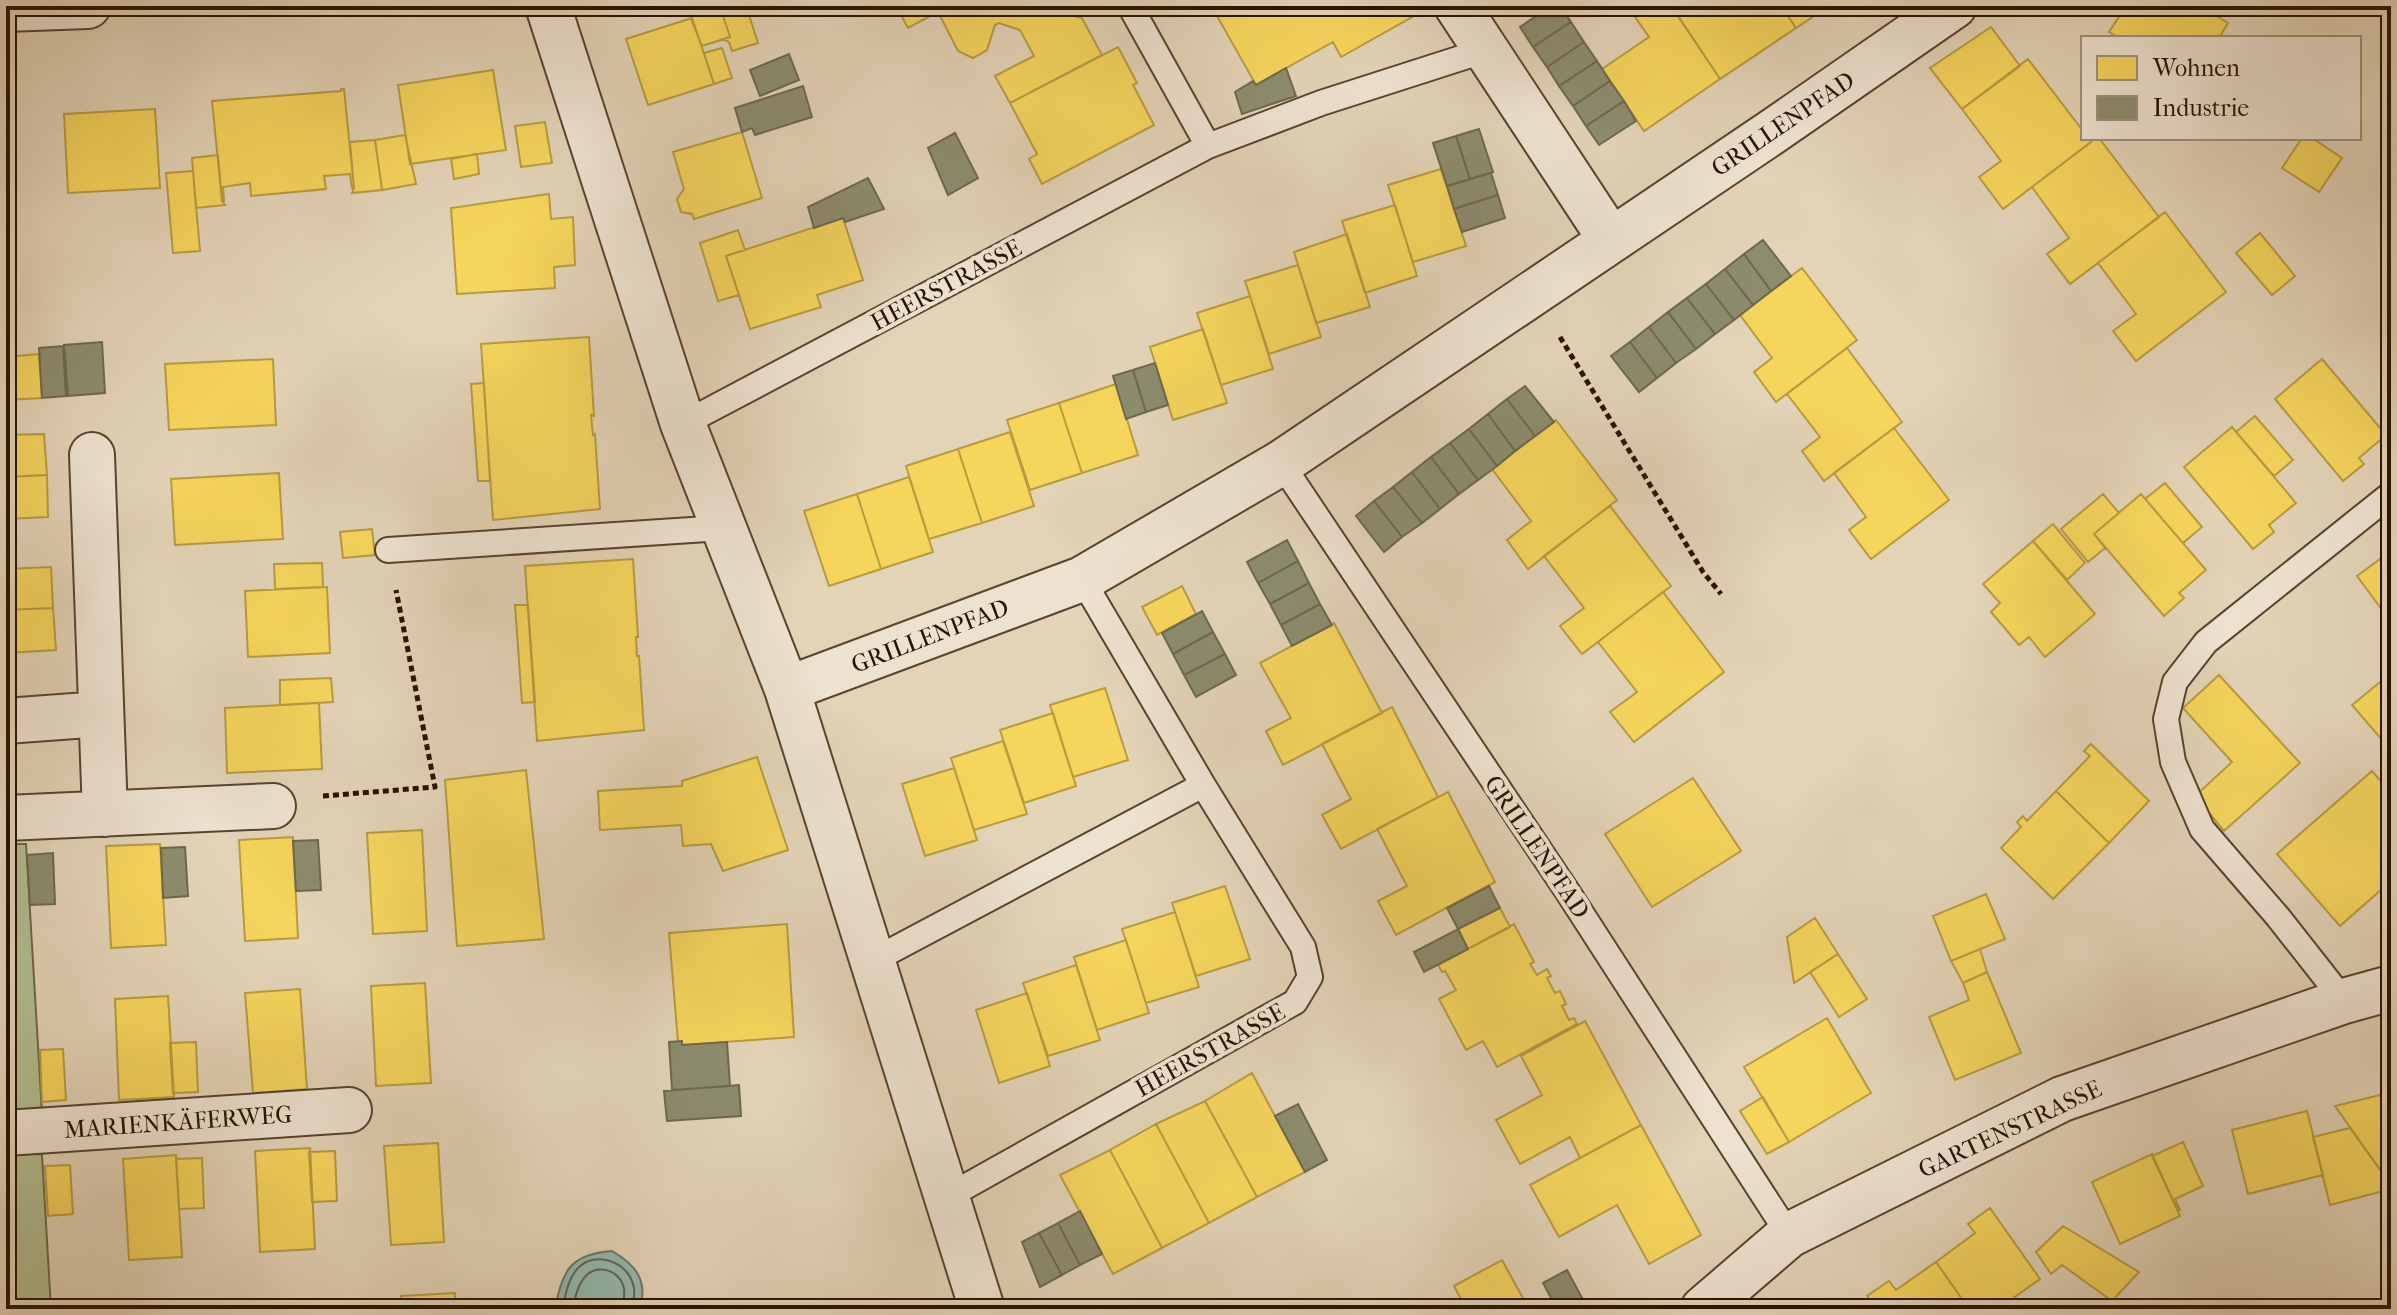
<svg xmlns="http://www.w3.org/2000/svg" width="2397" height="1315" font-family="'IM FELL French Canon',serif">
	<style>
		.green { fill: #b2bd90; stroke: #6e6848; stroke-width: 2 }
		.water { fill: #95b8ad; stroke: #6a7668; stroke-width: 2 }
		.homes { fill: #f6d55c; stroke: #b89b40; stroke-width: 2 }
		.industry { fill: #8c8c6e; stroke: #6e684d; stroke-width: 2 }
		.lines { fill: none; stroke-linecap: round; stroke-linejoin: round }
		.shore { stroke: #5f6656; stroke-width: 2 }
		.lane-casing { stroke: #58442e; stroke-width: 28 }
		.street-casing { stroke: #58442e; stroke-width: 48 }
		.path { stroke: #291400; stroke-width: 5; stroke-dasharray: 6 4; stroke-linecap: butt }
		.lane { stroke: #ede2d0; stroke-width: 24 }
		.street { stroke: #ede2d0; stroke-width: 44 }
		.labels { text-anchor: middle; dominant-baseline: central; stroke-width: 8; stroke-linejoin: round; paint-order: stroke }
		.street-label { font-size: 24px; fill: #291400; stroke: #ede2d0 }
	</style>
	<rect width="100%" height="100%" fill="#e3d3b7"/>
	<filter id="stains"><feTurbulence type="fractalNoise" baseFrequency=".0025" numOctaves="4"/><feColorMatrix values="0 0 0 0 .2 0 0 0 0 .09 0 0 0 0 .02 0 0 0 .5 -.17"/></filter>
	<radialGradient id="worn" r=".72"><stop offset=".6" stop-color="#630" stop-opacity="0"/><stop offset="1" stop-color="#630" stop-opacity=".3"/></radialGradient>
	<path class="green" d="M6 844H26L42 1113 6 1119Z
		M28 1151 42 1155 51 1309H6V1152Z"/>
	<path class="water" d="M612 1251C636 1265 648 1280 640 1309H555C562 1270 571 1254 612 1251Z"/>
	<path class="homes" d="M720 6 730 37 702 46 690 16Z
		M720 6H746L758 43 732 51 729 42 723 39 730 37Z
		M896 6H949L908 28Z
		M949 6H1069L1067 14 1082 18 1102 55 1010 103 995 76 1034 56 1020 30 999 23 995 25 987 50 973 58 958 51 938 12Z
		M1235 6H1406L1412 17 1341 57 1333 42 1256 85 1217 16Z
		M1651 6H1671L1720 79 1644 131 1602 69 1649 37 1635 17Z
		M1696 6H1781L1796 28 1720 79 1679 17Z
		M1781 6H1829L1796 28Z
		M2126 6H2200L2228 23 2219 38H2119L2109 32Z
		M692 18 714 84 648 105 626 39Z
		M1991 27 2020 66 1962 109 1930 68Z
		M1118 47 1137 83 1133 85 1154 125 1042 184 1029 159 1037 154 1010 103Z
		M722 48 732 78 714 84 704 53Z
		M2028 59 2083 131V138H2088L2091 142 2003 209 1979 177 2001 161 1962 109Z
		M493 70 506 150 410 164 398 85Z
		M341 89H344L354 188H352L350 174 324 176 326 189 251 196 250 183 223 187 224 201H222L212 101 341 91Z
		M155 109 160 188 68 193 64 114Z
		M545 122 552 163 521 167 515 126Z
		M742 132 762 198 694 219 692 214 681 212 677 199 684 189 673 152Z
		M405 135 416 184 382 190 375 140Z
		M2096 138H2099L2159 217 2070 284 2047 254 2069 238 2032 187Z
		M2302 138H2312L2342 158 2319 192 2282 168Z
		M375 140 382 190 352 193 354 188 350 142Z
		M477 154 479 174 454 179 451 159Z
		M218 155 222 201 225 205 196 208 192 158Z
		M1441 169 1466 246 1413 262 1388 185Z
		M193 171 200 251 173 253 166 173Z
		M549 194 551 219 573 217 575 265 554 267 555 288 457 294 451 208Z
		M1395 205 1417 276 1365 293 1342 221Z
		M2165 212 2226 292 2136 361 2113 331 2136 314 2098 263Z
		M843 218 863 280 817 295 821 307 750 329 726 256Z
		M738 230 745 250 726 256 739 295 718 301 700 243Z
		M2260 233 2295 276 2272 295 2236 253Z
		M1347 234 1370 307 1316 323 1294 252Z
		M1298 265 1321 337 1269 354 1245 281Z
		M1802 268 1857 340 1776 402 1754 372 1772 358 1740 315Z
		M1250 296 1273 369 1221 385 1197 313Z
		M1203 329 1227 403 1173 420 1150 347Z
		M589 337 594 416 591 415 593 435 595 434 600 509 493 520 481 344Z
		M1847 348 1902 422 1824 481 1802 451 1820 437 1787 394Z
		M39 354 42 398 6 400V357Z
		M273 359 276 425 169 430 165 364Z
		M2322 359 2386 435 2359 458 2364 464 2343 481 2275 399Z
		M484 383 490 481H478L471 384Z
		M1116 384 1138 455 1082 473 1059 403Z
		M1059 403 1082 473 1030 490 1007 420Z
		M2255 416 2293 460 2274 476 2236 432Z
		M1556 420 1617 500 1528 569 1507 540 1531 521 1492 469Z
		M2232 427 2296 503 2269 525 2274 532 2253 549 2184 467Z
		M1894 428 1949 500 1871 559 1849 530 1866 517 1834 473Z
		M1010 432 1034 506 982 523 958 449Z
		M44 434 47 475 6 477V435Z
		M958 449 982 523 929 539 906 466Z
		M279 473 283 539 175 545 171 479Z
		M47 475 48 517 6 519V477Z
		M909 477 933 552 881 569 857 494Z
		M2165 483 2202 527 2183 543 2145 499Z
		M857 494 881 569 829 586 804 511Z
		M2103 494 2119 513 2094 534 2105 548 2088 562 2061 529Z
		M2141 494 2206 570 2179 593 2184 598 2164 616 2094 534Z
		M1610 506 1671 586 1582 654 1560 626 1584 608 1544 556Z
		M2053 524 2085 563 2067 580 2033 541Z
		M372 529 375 555 343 558 340 532Z
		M2033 541 2095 614 2045 657 2029 637 2019 645 1991 612 2000 603 1983 584Z
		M2391 551V622L2357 576Z
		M633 559 638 637H636L637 656H639L644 730 537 741 525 566Z
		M322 563 323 587 275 589 274 564Z
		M51 567 53 608 6 610V569Z
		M1182 586 1196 614 1157 635 1142 607Z
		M327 587 330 653 248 657 245 591Z
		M1663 592 1724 672 1634 742 1610 712 1637 692 1598 642Z
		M515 605H528L535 702 522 703Z
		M53 608 56 650 6 653V610Z
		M1334 623 1382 713 1283 765 1266 731 1291 718 1260 663Z
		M2391 673V733L2382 740 2352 705Z
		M2219 675 2300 763 2224 831 2195 796 2232 762 2183 708Z
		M331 678 333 702 280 705V680Z
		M1105 688 1128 760 1073 777 1050 705Z
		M319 703 322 769 227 773 225 708Z
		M1392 707 1438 797 1341 849 1322 815 1351 799 1322 744Z
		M1053 713 1076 786 1024 803 1000 730Z
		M1003 741 1027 814 974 830 951 758Z
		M2091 744 2149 801 2109 843 2056 791 2090 756 2084 751Z
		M757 757 788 850 723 871 711 844 683 846 681 825 600 830 598 791 682 786V781Z
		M954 768 977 840 925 856 902 784Z
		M526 770 544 939 457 946 445 780Z
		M2372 771 2391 793V881L2340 926 2277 854Z
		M1693 778 1741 851 1652 907 1605 834Z
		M2056 791 2109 843 2053 899 2001 848 2021 827 2017 822 2023 816 2027 821Z
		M1448 792 1495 882 1396 935 1378 901 1407 886 1377 829Z
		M422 830 427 931 373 934 367 833Z
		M293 837 298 938 245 941 239 840Z
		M160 844 166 945 111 948 106 846Z
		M1225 886 1250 959 1196 976 1172 903Z
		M1986 894 2005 939 1951 961 1933 916Z
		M1500 908 1510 927 1468 949 1458 929Z
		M1175 912 1199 987 1146 1003 1122 929Z
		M1815 918 1838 954 1794 983 1787 937Z
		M787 924 794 1037 682 1045V1041L678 1042 669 933Z
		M1514 924 1534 962 1530 964 1537 975 1547 969 1551 976 1547 978 1555 993 1560 991 1566 1004 1562 1006 1569 1020 1574 1018 1577 1024 1497 1067 1483 1041 1466 1050 1439 999 1456 990 1445 971 1442 972 1438 965Z
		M1126 940 1149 1013 1097 1030 1074 957Z
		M1980 949 1987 972 1963 983 1951 961Z
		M1838 954 1867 999 1839 1017 1810 972Z
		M1076 965 1100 1040 1048 1056 1023 983Z
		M1987 972 2021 1053 1955 1080 1929 1017 1969 1000 1963 983Z
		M425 983 431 1083 376 1086 371 986Z
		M300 989 307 1089 253 1093 245 993Z
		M1027 993 1050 1066 999 1083 976 1010Z
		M168 996 174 1097 119 1100 115 999Z
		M1827 1018 1871 1093 1789 1142 1744 1067Z
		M1585 1021 1641 1125 1580 1158 1570 1137 1520 1164 1496 1120 1542 1095 1521 1056Z
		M196 1042 198 1092 173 1093 170 1043Z
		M63 1049 66 1100 42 1102 40 1050Z
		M1252 1073 1305 1172 1257 1197 1205 1101Z
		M2384 1094 2391 1119V1185L2335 1106Z
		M1763 1097 1789 1142 1767 1154 1740 1111Z
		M1205 1101 1257 1197 1209 1223 1156 1124Z
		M2307 1111 2323 1175 2248 1194 2232 1130Z
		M1156 1124 1209 1223 1162 1248 1110 1150Z
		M1641 1125 1701 1235 1649 1264 1617 1205 1559 1237 1530 1185Z
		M2350 1128 2391 1185V1189L2330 1205 2313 1137Z
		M2183 1142 2203 1186 2175 1199 2180 1210 2178 1211 2152 1156Z
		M438 1143 444 1242 391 1245 384 1146Z
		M310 1148 315 1249 260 1252 255 1151Z
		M1110 1150 1162 1248 1113 1274 1060 1175Z
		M335 1151 337 1201 312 1202 309 1152Z
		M2152 1154 2180 1216 2120 1244 2092 1182Z
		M176 1155 182 1257 129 1260 123 1159Z
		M202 1158 204 1208 179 1209 176 1159Z
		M70 1165 73 1214 48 1216 45 1166Z
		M1990 1208 2040 1279 1998 1309H1969L1936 1262 1975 1233 1968 1224Z
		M2063 1226 2139 1272 2112 1301 2062 1265 2051 1274 2036 1252Z
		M1502 1260 1529 1309H1466L1454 1286Z
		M1936 1262 1969 1309H1877L1867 1296 1889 1281 1896 1290Z
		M455 1293V1309H402L401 1296Z
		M317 1300 318 1309H264L263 1302Z"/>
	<path class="industry" d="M1551 6H1560L1571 22 1533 47 1520 27Z
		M1571 22 1584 42 1547 67 1533 47Z
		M1584 42 1597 61 1559 86 1547 67Z
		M789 54 799 80 760 96 750 70Z
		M1597 61 1610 81 1573 106 1559 86Z
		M1286 68 1296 96 1242 114 1235 92 1253 81 1256 85Z
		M1610 81 1624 101 1586 126 1573 106Z
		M803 86 812 117 755 135 752 128 742 132 735 108Z
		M1624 101 1636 121 1599 145 1586 126Z
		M6 112H9L11 163H6Z
		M1479 129 1493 172 1470 179 1456 136Z
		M955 133 978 178 948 195 928 148Z
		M1456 136 1470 179 1447 186 1433 143Z
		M1491 173 1498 195 1454 209 1447 186Z
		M868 178 884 209 845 222 843 218 814 228 808 207Z
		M1498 195 1505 218 1462 232 1454 209Z
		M1763 240 1791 276 1771 291 1744 254Z
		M1744 254 1771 291 1753 305 1725 269Z
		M1725 269 1753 305 1734 320 1706 284Z
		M1706 284 1734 320 1715 334 1687 298Z
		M1687 298 1715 334 1696 349 1668 312Z
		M1668 312 1696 349 1676 363 1649 327Z
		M1649 327 1676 363 1657 378 1630 342Z
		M102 342 105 393 68 396 64 345Z
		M1630 342 1657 378 1639 392 1611 356Z
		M63 346 66 396 42 398 39 348Z
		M1155 363 1168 405 1146 412 1133 370Z
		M1133 370 1146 412 1126 419 1113 376Z
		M1525 386 1554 422 1535 436 1507 399Z
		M1507 399 1535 436 1515 451 1488 414Z
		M1488 414 1515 451 1497 466 1469 429Z
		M1469 429 1497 466 1478 480 1450 443Z
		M1450 443 1478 480 1459 494 1431 457Z
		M1431 457 1459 494 1440 509 1412 472Z
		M1412 472 1440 509 1422 523 1393 487Z
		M1393 487 1422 523 1402 537 1374 501Z
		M1374 501 1402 537 1384 552 1356 516Z
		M1287 540 1298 561 1258 583 1247 562Z
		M1298 561 1309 583 1270 604 1258 583Z
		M1309 583 1320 604 1281 625 1270 604Z
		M1320 604 1332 625 1292 646 1281 625Z
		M1202 611 1213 632 1173 654 1162 633Z
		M1213 632 1225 654 1184 675 1173 654Z
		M1225 654 1236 675 1196 697 1184 675Z
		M318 840 321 890 296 891 293 841Z
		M185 847 188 896 163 898 161 848Z
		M53 853 55 904 30 905 27 855Z
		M1489 886 1500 908 1458 929 1447 908Z
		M1458 929 1468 949 1424 972 1414 952Z
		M682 1041V1045L727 1042 730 1086 672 1090 669 1042Z
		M739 1085 741 1116 667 1121 664 1091Z
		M1298 1104 1327 1160 1305 1172 1275 1116Z
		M1080 1211 1102 1254 1080 1265 1058 1223Z
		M1058 1223 1080 1265 1062 1275 1039 1233Z
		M1039 1233 1062 1275 1040 1287 1022 1242Z
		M1567 1270 1588 1309H1557L1543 1283Z"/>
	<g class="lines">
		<path class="shore" d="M563 1309C565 1295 568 1279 578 1268 596 1250 627 1262 633 1284 636 1291 633 1301 633 1309
			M573 1309C575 1298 577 1287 584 1278 596 1262 621 1270 624 1289 625 1295 623 1303 623 1309"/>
		<defs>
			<path id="lane" d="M1208 146 1321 103 1486 50
				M683 424 1208 146 1130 6
				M1281 463 1567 891 1789 1235
				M388 550 722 528
				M1082 579 1203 785
				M872 961 1203 785 1303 947 1310 977 1295 1002 947 1197
				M2344 1001 2278 917 2202 829 2173 762 2166 719 2175 682 2206 642 2391 494"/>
			<path id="street" d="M548 6 683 424 787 689 982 1309
				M1457 6 1611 240
				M6 9 88 6
				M92 455 105 814
				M787 689 1082 579 1281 463 1772 132 1954 6
				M6 721 101 714
				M6 818 273 806
				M6 1133 349 1110
				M1703 1309 1789 1235 2062 1099 2344 1001 2391 988"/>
		</defs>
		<use href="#lane" class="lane-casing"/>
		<use href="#street" class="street-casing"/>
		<path class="path" d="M1560 337 1703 572 1721 594
			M323 796 435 787 396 590"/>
		<use href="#lane" class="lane"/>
		<use href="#street" class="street"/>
	</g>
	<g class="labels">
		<g class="street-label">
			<text transform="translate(1783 124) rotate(-34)">GRILLENPFAD</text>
			<text transform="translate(946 285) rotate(-28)">HEERSTRASSE</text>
			<text transform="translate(930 636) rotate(-21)">GRILLENPFAD</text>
			<text transform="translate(1537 847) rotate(56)">GRILLENPFAD</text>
			<text transform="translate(1210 1050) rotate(-29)">HEERSTRASSE</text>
			<text transform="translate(178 1122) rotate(-4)">MARIENKÄFERWEG</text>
			<text transform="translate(2010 1129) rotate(-25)">GARTENSTRASSE</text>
		</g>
	</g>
	<rect width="2397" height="1315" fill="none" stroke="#e3d3b7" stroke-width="32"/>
	<rect x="8" y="8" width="2381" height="1299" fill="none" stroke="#291400" stroke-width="4"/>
	<rect x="16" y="16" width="2365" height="1283" fill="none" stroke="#291400" stroke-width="2"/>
	<rect x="2081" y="36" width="280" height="104" fill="#ede2d0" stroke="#9f907d" stroke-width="2"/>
	<rect x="2097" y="56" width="40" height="24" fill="#f6d55c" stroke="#9f907d" stroke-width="2"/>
	<text x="2153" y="76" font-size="24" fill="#291400">Wohnen</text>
	<rect x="2097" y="96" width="40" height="24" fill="#8c8c6e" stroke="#9f907d" stroke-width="2"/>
	<text x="2153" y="116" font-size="24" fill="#291400">Industrie</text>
	<rect width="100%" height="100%" filter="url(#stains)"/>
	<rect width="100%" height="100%" fill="url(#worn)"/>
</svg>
